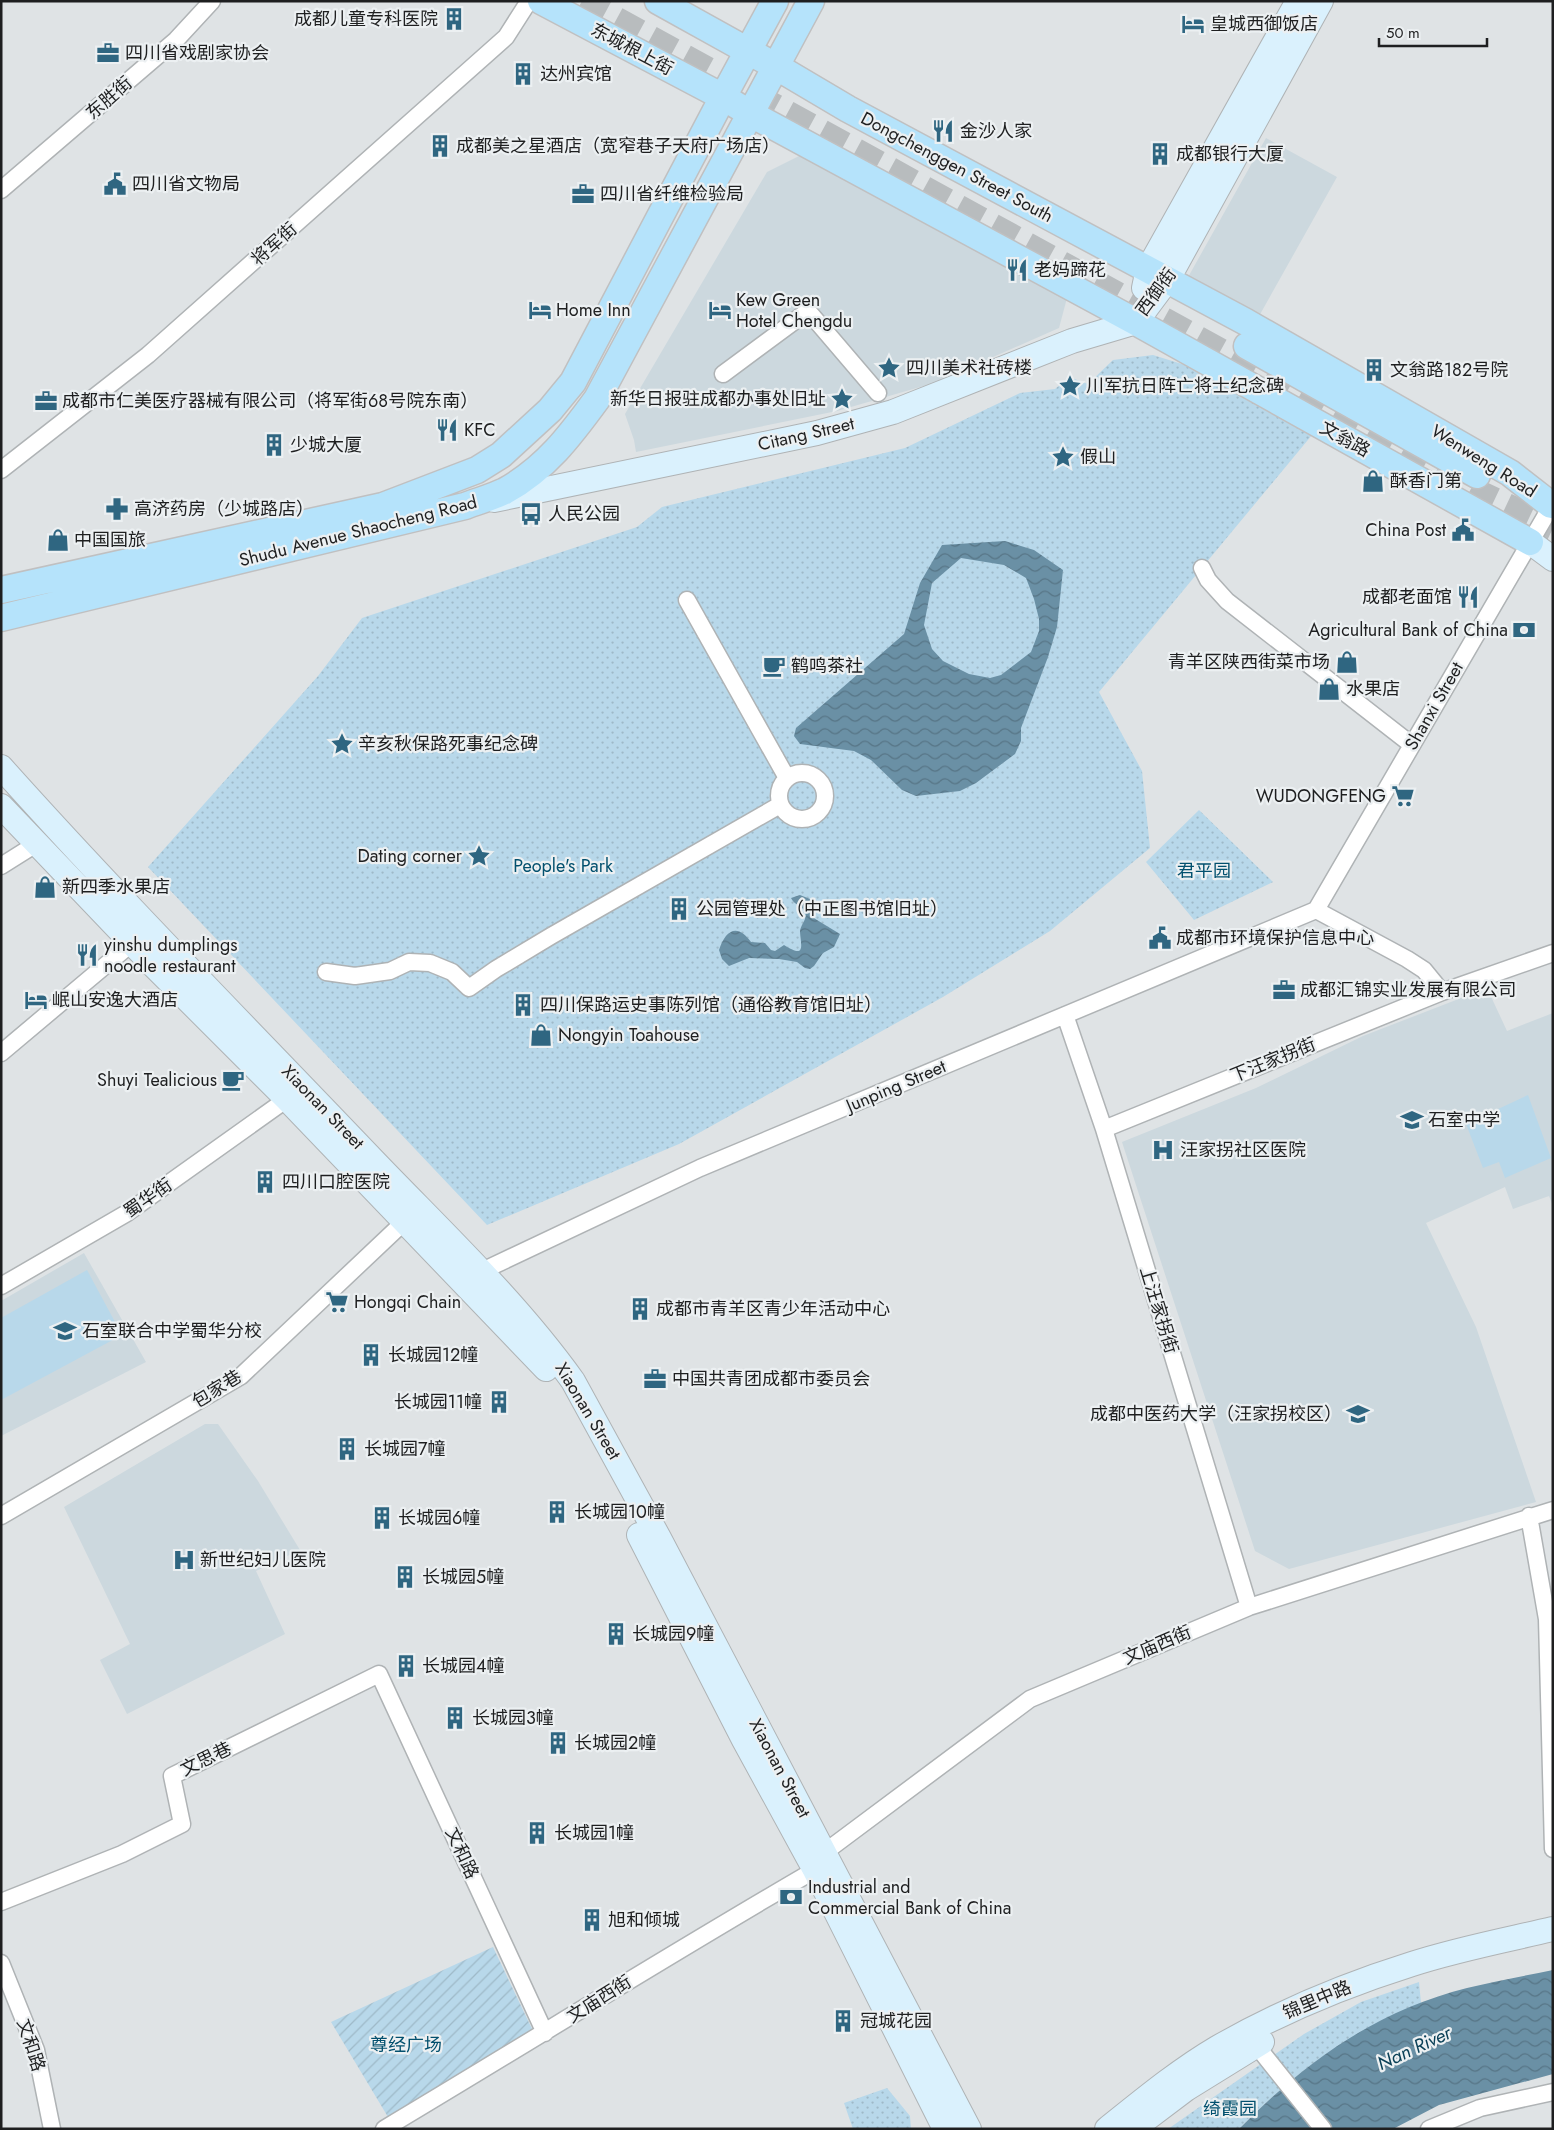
<svg xmlns="http://www.w3.org/2000/svg" width="1554" height="2130" font-family="Jost,'Noto Sans SC',sans-serif">
	<style>
		.built { fill: #ccd8de }
		.grass { fill: url(#grass-dots) }
		.garden { fill: url(#garden-furrows) }
		.pitch { fill: #b8d8ea }
		.water { fill: url(#water-waves); fill-rule: evenodd }
		.lines { fill: none; stroke-linecap: round; stroke-linejoin: round }
		.primary-tunnel { stroke: #b8bcbe; stroke-width: 26; stroke-dasharray: 26 13; stroke-linecap: butt }
		.street-casing { stroke: #afb3b5; stroke-width: 19 }
		.secondary-casing { stroke: #afb3b5; stroke-width: 26 }
		.primary-casing { stroke: #c0c0c1; stroke-width: 29 }
		.street { stroke: #fff; stroke-width: 16 }
		.secondary { stroke: #daf1fd; stroke-width: 24 }
		.primary { stroke: #b5e3fb; stroke-width: 26 }
		.labels { text-anchor: middle; dominant-baseline: central; stroke-width: 4.5; stroke-linejoin: round; paint-order: stroke }
		.poi-label { font-size: 18px; fill: #1e1f20; stroke: #ecf0f2; text-anchor: start }
		.street-label { font-size: 18px; fill: #1e1f20; stroke: #ecf0f2 }
		.park-label { font-size: 18px; fill: #02506e; stroke: #ecf0f2 }
		.water-label { font-size: 19px; font-style: italic; fill: #0a4057; stroke: #ecf0f2 }
	</style>
	<defs>
		<pattern id="grass-dots" width="8" height="8" patternUnits="userSpaceOnUse" patternTransform="scale(1.25)"><rect width="8" height="8" fill="#b8d8ea"/><path d="M2 2h.1M6 6h.1" fill="none" stroke="#9eb9c8" stroke-width="1.8" stroke-linecap="round"/></pattern>
		<pattern id="garden-furrows" width="10" height="10" patternUnits="userSpaceOnUse" patternTransform="scale(1.25)"><rect width="10" height="10" fill="#b8d8ea"/><path d="M-1 1l2-2M0 10L10 0M9 11l2-2" fill="none" stroke="#9eb9c8"/></pattern>
		<pattern id="water-waves" width="16" height="10" patternUnits="userSpaceOnUse" patternTransform="scale(1.25)"><rect width="16" height="10" fill="#6a90a5"/><path d="M0 5q4-4 8 0t8 0" fill="none" stroke="#577586"/></pattern>
	</defs>
	<rect width="100%" height="100%" fill="#dfe3e5"/>
	<path class="built" d="M1266 138 1337 177 1258 318 1187 279Z
		M809 151 1067 298 1059 328 934 383 837 411 636 452 634 440 625 414 767 172Z
		M1487 988 1507 1031 1553 1013V1206L1549 1196 1513 1209 1505 1187 1426 1223 1476 1327 1536 1502 1289 1569 1255 1551 1122 1142 1256 1088 1363 1036Z
		M84 1253 146 1362 1 1436V1301Z
		M205 1424H218L258 1481 300 1550 256 1571 285 1634 127 1714 100 1660 130 1644 64 1507Z"/>
	<path class="grass" d="M1153 355 1185 365 1312 435 1099 692 1142 771 1150 848 1050 931 943 997 679 1144 487 1225 148 867 318 676 362 618 637 527 662 507 905 448 1020 393 1055 389 1069 377 1088 384 1113 360Z
		M1199 810 1273 882 1194 920 1146 862Z
		M1419 1982 1421 2003C1346 2035 1297 2070 1239 2129H1168L1304 2034 1361 2002Z
		M887 2088 910 2116 911 2129H853L844 2103Z"/>
	<path class="garden" d="M493 1947 533 2031 388 2117 331 2022Z"/>
	<path class="pitch" d="M1528 1095 1551 1158 1505 1178 1499 1162 1483 1168 1466 1124Z
		M87 1270 122 1335 1 1400V1318Z"/>
	<path class="water" d="M1005 541 1034 550 1063 570 1057 627 1048 657 1021 728V741L1015 754 976 783 960 791 916 796 902 790 871 760 854 751 800 744 794 736 796 728 904 634 920 583 942 545ZM961 558 1004 565 1026 578 1034 599 1039 619V631L1031 652 1001 675 990 678 969 674 943 661 932 649 924 625 932 583Z
		M800 895 810 899 813 908 812 917 840 934 834 947 823 953 814 966 810 969 805 968 797 962 779 959 749 958 729 966 722 959 719 950C725 931 737 922 751 942L765 943 771 950 775 951 784 945C806 959 801 946 800 932 800 925 808 919 805 912 802 905 794 905 791 898Z
		M1553 1970V2074L1439 2105 1393 2129H1239C1304 2063 1375 2011 1467 1988 1495 1981 1524 1976 1553 1970Z"/>
	<g class="lines">
		<path class="primary-tunnel" d="M582 1 1481 494 1553 528"/>
		<defs>
			<path id="street" d="M1 190 176 40 212 1
				M723 374 808 311 878 393
				M1 470 148 355 506 37 529 1
				M1202 568 1208 580 1227 601 1412 745
				M687 600 787 778
				M779 796a23 23 0 1 1 46 0a23 23 0 1 1-46 0Z
				M1 866 36 844
				M1316 910 1553 503
				M1316 910 1407 959 1424 970 1442 992
				M326 972 355 976 390 971 409 962 430 963 452 972 469 988 496 969 551 936 780 805
				M1065 1015 1104 1129 1249 1607
				M1 1053 132 943
				M1104 1129 1442 992 1553 953
				M480 1272 700 1168 1316 910
				M1 1286 127 1213 287 1099
				M1 1516 241 1376 404 1222
				M1529 1516 1547 1619 1553 1849
				M825 1852 1030 1699 1249 1607 1553 1510
				M1 1902 122 1854 182 1824 172 1776 379 1674 545 2033
				M1 1963 36 2050 52 2129
				M1256 2045 1323 2129
				M384 2129C528 2043 670 1954 815 1870
				M1429 2129 1480 2108 1553 2092"/>
			<path id="secondary" d="M1144 288 1148 269 1298 1
				M1136 322 1168 279 1321 1
				M494 500 817 433 893 412 1072 341 1136 322
				M1530 542 1553 559
				M1 767C121 901 248 1029 372 1159 441 1231 515 1300 573 1381L659 1538 969 2129
				M1 806 151 963 287 1099 546 1369
				M639 1535 744 1740 815 1870 945 2129
				M1107 2129C1142 2101 1178 2071 1217 2048 1278 2013 1345 1985 1412 1964 1458 1949 1506 1940 1553 1929
				M1133 2129 1186 2089 1262 2042"/>
			<path id="primary" d="M541 1 723 97 751 114 1136 322 1530 542
				M658 1 777 67 848 109 1246 322 1510 473 1551 505
				M1247 346 1477 475
				M1 590 383 506 477 470 501 455 550 410 573 382 723 97 775 1
				M1 618 465 506C478 501 493 497 505 491 546 468 570 436 597 399L811 1"/>
		</defs>
		<use href="#street" class="street-casing"/>
		<use href="#secondary" class="secondary-casing"/>
		<use href="#primary" class="primary-casing"/>
		<use href="#street" class="street"/>
		<use href="#secondary" class="secondary"/>
		<use href="#primary" class="primary"/>
	</g>
	<defs>
		<symbol id="building-bare" viewBox="-9 -9 18 18"><path d="M-4-6H4V6H1V3H-1V6H-4ZM-2.5-4.3h1.7v1.8h-1.7ZM.8-4.3h1.7v1.8H.8ZM-2.5-1h1.7V.8h-1.7ZM.8-1h1.7V.8H.8Z" fill="#2f6681" stroke="#ecf0f2" stroke-width="2.5" paint-order="stroke"/></symbol>
		<symbol id="hotel-bare" viewBox="-9 -9 18 18"><path d="M-6-4.5h1.5V1H6V5H4.5V3h-9V5H-6ZM-4 0a1.8 1.8 0 1 1 3.6 0ZM.5 0V-2.5h3Q6-2.5 6 0Z" fill="#2f6681" stroke="#ecf0f2" stroke-width="2.5" paint-order="stroke"/></symbol>
		<symbol id="office-bare" viewBox="-9 -9 18 18"><path d="M-6-3h4V-5.5h4V-3h4V5H-6ZM-1-4.5V-3h2v-1.5ZM-6 0V1H6V0Z" fill="#2f6681" stroke="#ecf0f2" stroke-width="2.5" paint-order="stroke"/></symbol>
		<symbol id="restaurant-bare" viewBox="-9 -9 18 18"><path d="M-5-6h1v4h1v-4h1v4h1v-4h1v5L-1.5 .5V6h-2V.5L-5-1ZM5-6V6H3V1.5H1.5Q1.5-4 5-6Z" fill="#2f6681" stroke="#ecf0f2" stroke-width="2.5" paint-order="stroke"/></symbol>
		<symbol id="civic-bare" viewBox="-9 -9 18 18"><path d="M-.6-6.5H3V-4.5H.6V-3L4-1V1h2V6H-6V1h2V-1L-.6-3ZM-1.2 2.5V6h2.4V2.5Z" fill="#2f6681" stroke="#ecf0f2" stroke-width="2.5" paint-order="stroke"/></symbol>
		<symbol id="sight-bare" viewBox="-9 -9 18 18"><path d="M0-6L1.8-2.2L6-1.7L2.9 1.2L3.7 5.4L0 3.3L-3.7 5.4L-2.9 1.2L-6-1.7L-1.8-2.2Z" fill="#2f6681" stroke="#ecf0f2" stroke-width="2.5" paint-order="stroke"/></symbol>
		<symbol id="shop-bare" viewBox="-9 -9 18 18"><path d="M-5-2.5h2.3a2.7 3.5 0 0 1 5.4 0H5L5.5 6h-11ZM-1.5-2.5h3a1.5 2.3 0 0 0-3 0Z" fill="#2f6681" stroke="#ecf0f2" stroke-width="2.5" paint-order="stroke"/></symbol>
		<symbol id="pharmacy-bare" viewBox="-9 -9 18 18"><path d="M-2-6h4v4h4v4h-4v4h-4v-4h-4v-4h4Z" fill="#2f6681" stroke="#ecf0f2" stroke-width="2.5" paint-order="stroke"/></symbol>
		<symbol id="bus-bare" viewBox="-9 -9 18 18"><path d="M-5-6H5V4H4V6H2V4H-2V6H-4V4H-5ZM-3.5-4V0h7V-4ZM-3.5 1.2v1.5H-2V1.2ZM2 1.2v1.5H3.5V1.2Z" fill="#2f6681" stroke="#ecf0f2" stroke-width="2.5" paint-order="stroke"/></symbol>
		<symbol id="bank-bare" viewBox="-9 -9 18 18"><path d="M-6-4H6V4H-6ZM0-2.3a2.3 2.3 0 1 0 0 4.6a2.3 2.3 0 1 0 0-4.6Z" fill="#2f6681" stroke="#ecf0f2" stroke-width="2.5" paint-order="stroke"/></symbol>
		<symbol id="cafe-bare" viewBox="-9 -9 18 18"><path d="M-5.5-4.5H6V0H3Q3 3.5 0 3.5H-2.5Q-5.5 3.5-5.5 0ZM3-3.2v2h1.7v-2ZM-6 4.5H4V6H-6Z" fill="#2f6681" stroke="#ecf0f2" stroke-width="2.5" paint-order="stroke"/></symbol>
		<symbol id="supermarket-bare" viewBox="-9 -9 18 18"><path d="M-6-5.5h2.5l.6 2H6L4.5 2H-2.5L-4.4-4H-6ZM-1.5 3.2a1.3 1.3 0 1 0 .1 0ZM3 3.2a1.3 1.3 0 1 0 .1 0Z" fill="#2f6681" stroke="#ecf0f2" stroke-width="2.5" paint-order="stroke"/></symbol>
		<symbol id="school-bare" viewBox="-9 -9 18 18"><path d="M0-5L7-2L0 1L-7-2ZM-4 1L0 2.5L4 1V4Q0 6-4 4Z" fill="#2f6681" stroke="#ecf0f2" stroke-width="2.5" paint-order="stroke"/></symbol>
		<symbol id="hospital-bare" viewBox="-9 -9 18 18"><path d="M-5-5h3v3.5h4V-5h3V5h-3V1.5h-4V5h-3Z" fill="#2f6681" stroke="#ecf0f2" stroke-width="2.5" paint-order="stroke"/></symbol>
		<symbol id="university-bare" viewBox="-9 -9 18 18"><path d="M0-5L7-2L0 1L-7-2ZM-4 1L0 2.5L4 1V4Q0 6-4 4Z" fill="#2f6681" stroke="#ecf0f2" stroke-width="2.5" paint-order="stroke"/></symbol>
	</defs>
	<g fill-rule="evenodd">
		<use href="#building-bare" x="438" y="3" width="32" height="32"/>
		<use href="#hotel-bare" x="1177" y="8" width="32" height="32"/>
		<use href="#office-bare" x="92" y="37" width="32" height="32"/>
		<use href="#building-bare" x="507" y="58" width="32" height="32"/>
		<use href="#restaurant-bare" x="927" y="115" width="32" height="32"/>
		<use href="#building-bare" x="424" y="130" width="32" height="32"/>
		<use href="#building-bare" x="1144" y="138" width="32" height="32"/>
		<use href="#civic-bare" x="99" y="168" width="32" height="32"/>
		<use href="#office-bare" x="567" y="178" width="32" height="32"/>
		<use href="#restaurant-bare" x="1001" y="254" width="32" height="32"/>
		<use href="#hotel-bare" x="524" y="294" width="32" height="32"/>
		<use href="#hotel-bare" x="704" y="294" width="32" height="32"/>
		<use href="#sight-bare" x="873" y="352" width="32" height="32"/>
		<use href="#building-bare" x="1358" y="354" width="32" height="32"/>
		<use href="#sight-bare" x="1054" y="370" width="32" height="32"/>
		<use href="#sight-bare" x="826" y="383" width="32" height="32"/>
		<use href="#office-bare" x="30" y="385" width="32" height="32"/>
		<use href="#restaurant-bare" x="431" y="414" width="32" height="32"/>
		<use href="#building-bare" x="258" y="429" width="32" height="32"/>
		<use href="#sight-bare" x="1047" y="441" width="32" height="32"/>
		<use href="#shop-bare" x="1357" y="465" width="32" height="32"/>
		<use href="#pharmacy-bare" x="101" y="493" width="32" height="32"/>
		<use href="#bus-bare" x="515" y="498" width="32" height="32"/>
		<use href="#civic-bare" x="1447" y="514" width="32" height="32"/>
		<use href="#shop-bare" x="42" y="524" width="32" height="32"/>
		<use href="#restaurant-bare" x="1452" y="581" width="32" height="32"/>
		<use href="#bank-bare" x="1508" y="614" width="32" height="32"/>
		<use href="#shop-bare" x="1331" y="646" width="32" height="32"/>
		<use href="#cafe-bare" x="758" y="650" width="32" height="32"/>
		<use href="#shop-bare" x="1313" y="673" width="32" height="32"/>
		<use href="#sight-bare" x="326" y="728" width="32" height="32"/>
		<use href="#supermarket-bare" x="1387" y="780" width="32" height="32"/>
		<use href="#sight-bare" x="463" y="840" width="32" height="32"/>
		<use href="#shop-bare" x="29" y="871" width="32" height="32"/>
		<use href="#building-bare" x="663" y="893" width="32" height="32"/>
		<use href="#civic-bare" x="1144" y="922" width="32" height="32"/>
		<use href="#restaurant-bare" x="71" y="939" width="32" height="32"/>
		<use href="#office-bare" x="1268" y="974" width="32" height="32"/>
		<use href="#hotel-bare" x="20" y="984" width="32" height="32"/>
		<use href="#building-bare" x="507" y="989" width="32" height="32"/>
		<use href="#shop-bare" x="525" y="1019" width="32" height="32"/>
		<use href="#cafe-bare" x="217" y="1064" width="32" height="32"/>
		<use href="#school-bare" x="1396" y="1104" width="32" height="32"/>
		<use href="#hospital-bare" x="1147" y="1134" width="32" height="32"/>
		<use href="#building-bare" x="249" y="1166" width="32" height="32"/>
		<use href="#supermarket-bare" x="321" y="1286" width="32" height="32"/>
		<use href="#building-bare" x="624" y="1293" width="32" height="32"/>
		<use href="#school-bare" x="49" y="1315" width="32" height="32"/>
		<use href="#building-bare" x="355" y="1339" width="32" height="32"/>
		<use href="#office-bare" x="639" y="1363" width="32" height="32"/>
		<use href="#building-bare" x="483" y="1386" width="32" height="32"/>
		<use href="#university-bare" x="1342" y="1398" width="32" height="32"/>
		<use href="#building-bare" x="331" y="1433" width="32" height="32"/>
		<use href="#building-bare" x="541" y="1496" width="32" height="32"/>
		<use href="#building-bare" x="366" y="1502" width="32" height="32"/>
		<use href="#hospital-bare" x="168" y="1544" width="32" height="32"/>
		<use href="#building-bare" x="389" y="1561" width="32" height="32"/>
		<use href="#building-bare" x="600" y="1618" width="32" height="32"/>
		<use href="#building-bare" x="390" y="1650" width="32" height="32"/>
		<use href="#building-bare" x="439" y="1702" width="32" height="32"/>
		<use href="#building-bare" x="542" y="1727" width="32" height="32"/>
		<use href="#building-bare" x="521" y="1817" width="32" height="32"/>
		<use href="#bank-bare" x="775" y="1881" width="32" height="32"/>
		<use href="#building-bare" x="576" y="1904" width="32" height="32"/>
		<use href="#building-bare" x="827" y="2005" width="32" height="32"/>
	</g>
	<g class="labels">
		<g class="poi-label">
			<text x="438" y="19" text-anchor="end">成都儿童专科医院</text>
			<text x="1210" y="24">皇城西御饭店</text>
			<text x="125" y="53">四川省戏剧家协会</text>
			<text x="540" y="74">达州宾馆</text>
			<text x="960" y="131">金沙人家</text>
			<text x="456" y="146">成都美之星酒店（宽窄巷子天府广场店）</text>
			<text x="1176" y="154">成都银行大厦</text>
			<text x="132" y="184">四川省文物局</text>
			<text x="600" y="194">四川省纤维检验局</text>
			<text x="1034" y="270">老妈蹄花</text>
			<text x="736" y="300">Kew Green<tspan x="736" dy="21">Hotel Chengdu</tspan></text>
			<text x="556" y="310">Home Inn</text>
			<text x="906" y="368">四川美术社砖楼</text>
			<text x="1390" y="370">文翁路182号院</text>
			<text x="1086" y="386">川军抗日阵亡将士纪念碑</text>
			<text x="826" y="399" text-anchor="end">新华日报驻成都办事处旧址</text>
			<text x="62" y="401">成都市仁美医疗器械有限公司（将军街68号院东南）</text>
			<text x="464" y="430">KFC</text>
			<text x="290" y="445">少城大厦</text>
			<text x="1080" y="457">假山</text>
			<text x="1390" y="481">酥香门第</text>
			<text x="134" y="509">高济药房（少城路店）</text>
			<text x="548" y="514">人民公园</text>
			<text x="1446" y="530" text-anchor="end">China Post</text>
			<text x="74" y="540">中国国旅</text>
			<text x="1452" y="597" text-anchor="end">成都老面馆</text>
			<text x="1508" y="630" text-anchor="end">Agricultural Bank of China</text>
			<text x="1330" y="662" text-anchor="end">青羊区陕西街菜市场</text>
			<text x="791" y="666">鹤鸣茶社</text>
			<text x="1346" y="689">水果店</text>
			<text x="358" y="744">辛亥秋保路死事纪念碑</text>
			<text x="1386" y="796" text-anchor="end">WUDONGFENG</text>
			<text x="462" y="856" text-anchor="end">Dating corner</text>
			<text x="62" y="887">新四季水果店</text>
			<text x="696" y="909">公园管理处（中正图书馆旧址）</text>
			<text x="1176" y="938">成都市环境保护信息中心</text>
			<text x="104" y="945">yinshu dumplings<tspan x="104" dy="21">noodle restaurant</tspan></text>
			<text x="1300" y="990">成都汇锦实业发展有限公司</text>
			<text x="52" y="1000">岷山安逸大酒店</text>
			<text x="540" y="1005">四川保路运史事陈列馆（通俗教育馆旧址）</text>
			<text x="558" y="1035">Nongyin Toahouse</text>
			<text x="217" y="1080" text-anchor="end">Shuyi Tealicious</text>
			<text x="1428" y="1120">石室中学</text>
			<text x="1180" y="1150">汪家拐社区医院</text>
			<text x="282" y="1182">四川口腔医院</text>
			<text x="354" y="1302">Hongqi Chain</text>
			<text x="656" y="1309">成都市青羊区青少年活动中心</text>
			<text x="82" y="1331">石室联合中学蜀华分校</text>
			<text x="388" y="1355">长城园12幢</text>
			<text x="672" y="1379">中国共青团成都市委员会</text>
			<text x="482" y="1402" text-anchor="end">长城园11幢</text>
			<text x="1342" y="1414" text-anchor="end">成都中医药大学（汪家拐校区）</text>
			<text x="364" y="1449">长城园7幢</text>
			<text x="574" y="1512">长城园10幢</text>
			<text x="398" y="1518">长城园6幢</text>
			<text x="200" y="1560">新世纪妇儿医院</text>
			<text x="422" y="1577">长城园5幢</text>
			<text x="632" y="1634">长城园9幢</text>
			<text x="422" y="1666">长城园4幢</text>
			<text x="472" y="1718">长城园3幢</text>
			<text x="574" y="1743">长城园2幢</text>
			<text x="554" y="1833">长城园1幢</text>
			<text x="808" y="1887">Industrial and<tspan x="808" dy="21">Commercial Bank of China</tspan></text>
			<text x="608" y="1920">旭和倾城</text>
			<text x="860" y="2021">冠城花园</text>
		</g>
		<g class="street-label">
			<text transform="translate(632 49) rotate(28)">东城根上街</text>
			<text transform="translate(109 98) rotate(-41)">东胜街</text>
			<text transform="translate(957 167) rotate(28)">Dongchenggen Street South</text>
			<text transform="translate(274 244) rotate(-42)">将军街</text>
			<text transform="translate(1156 292) rotate(-54)">西御街</text>
			<text transform="translate(806 434) rotate(-13)">Citang Street</text>
			<text transform="translate(1345 439) rotate(29)">文翁路</text>
			<text transform="translate(1484 461) rotate(32)">Wenweng Road</text>
			<text transform="translate(358 531) rotate(-14)">Shudu Avenue Shaocheng Road</text>
			<text transform="translate(1434 706) rotate(-60)">Shanxi Street</text>
			<text transform="translate(1273 1060) rotate(-22)">下汪家拐街</text>
			<text transform="translate(896 1086) rotate(-23)">Junping Street</text>
			<text transform="translate(323 1107) rotate(46)">Xiaonan Street</text>
			<text transform="translate(148 1198) rotate(-35)">蜀华街</text>
			<text transform="translate(1159 1310) rotate(73)">上汪家拐街</text>
			<text transform="translate(217 1389) rotate(-32)">包家巷</text>
			<text transform="translate(588 1411) rotate(59)">Xiaonan Street</text>
			<text transform="translate(1157 1645) rotate(-23)">文庙西街</text>
			<text transform="translate(206 1759) rotate(-26)">文思巷</text>
			<text transform="translate(780 1768) rotate(62)">Xiaonan Street</text>
			<text transform="translate(462 1853) rotate(65)">文和路</text>
			<text transform="translate(599 1999) rotate(-32)">文庙西街</text>
			<text transform="translate(1317 2000) rotate(-23)">锦里中路</text>
			<text transform="translate(31 2045) rotate(72)">文和路</text>
		</g>
		<g class="park-label">
			<text x="563" y="866">People's Park</text>
			<text x="1204" y="871">君平园</text>
			<text x="406" y="2045">尊经广场</text>
			<text x="1230" y="2109">绮霞园</text>
		</g>
		<g class="water-label">
			<text transform="translate(1414 2048) rotate(-25)">Nan River</text>
		</g>
	</g>
	<rect width="1554" height="2130" fill="none" stroke="#1e1f20" stroke-width="5"/>
	<path d="M1379 38v8h108v-8" fill="none" stroke="#1e1f20" stroke-width="2.5"/>
	<text x="1386" y="38" font-size="15" fill="#1e1f20" stroke="#ecf0f2" stroke-width="4" paint-order="stroke">50 m</text>
</svg>
